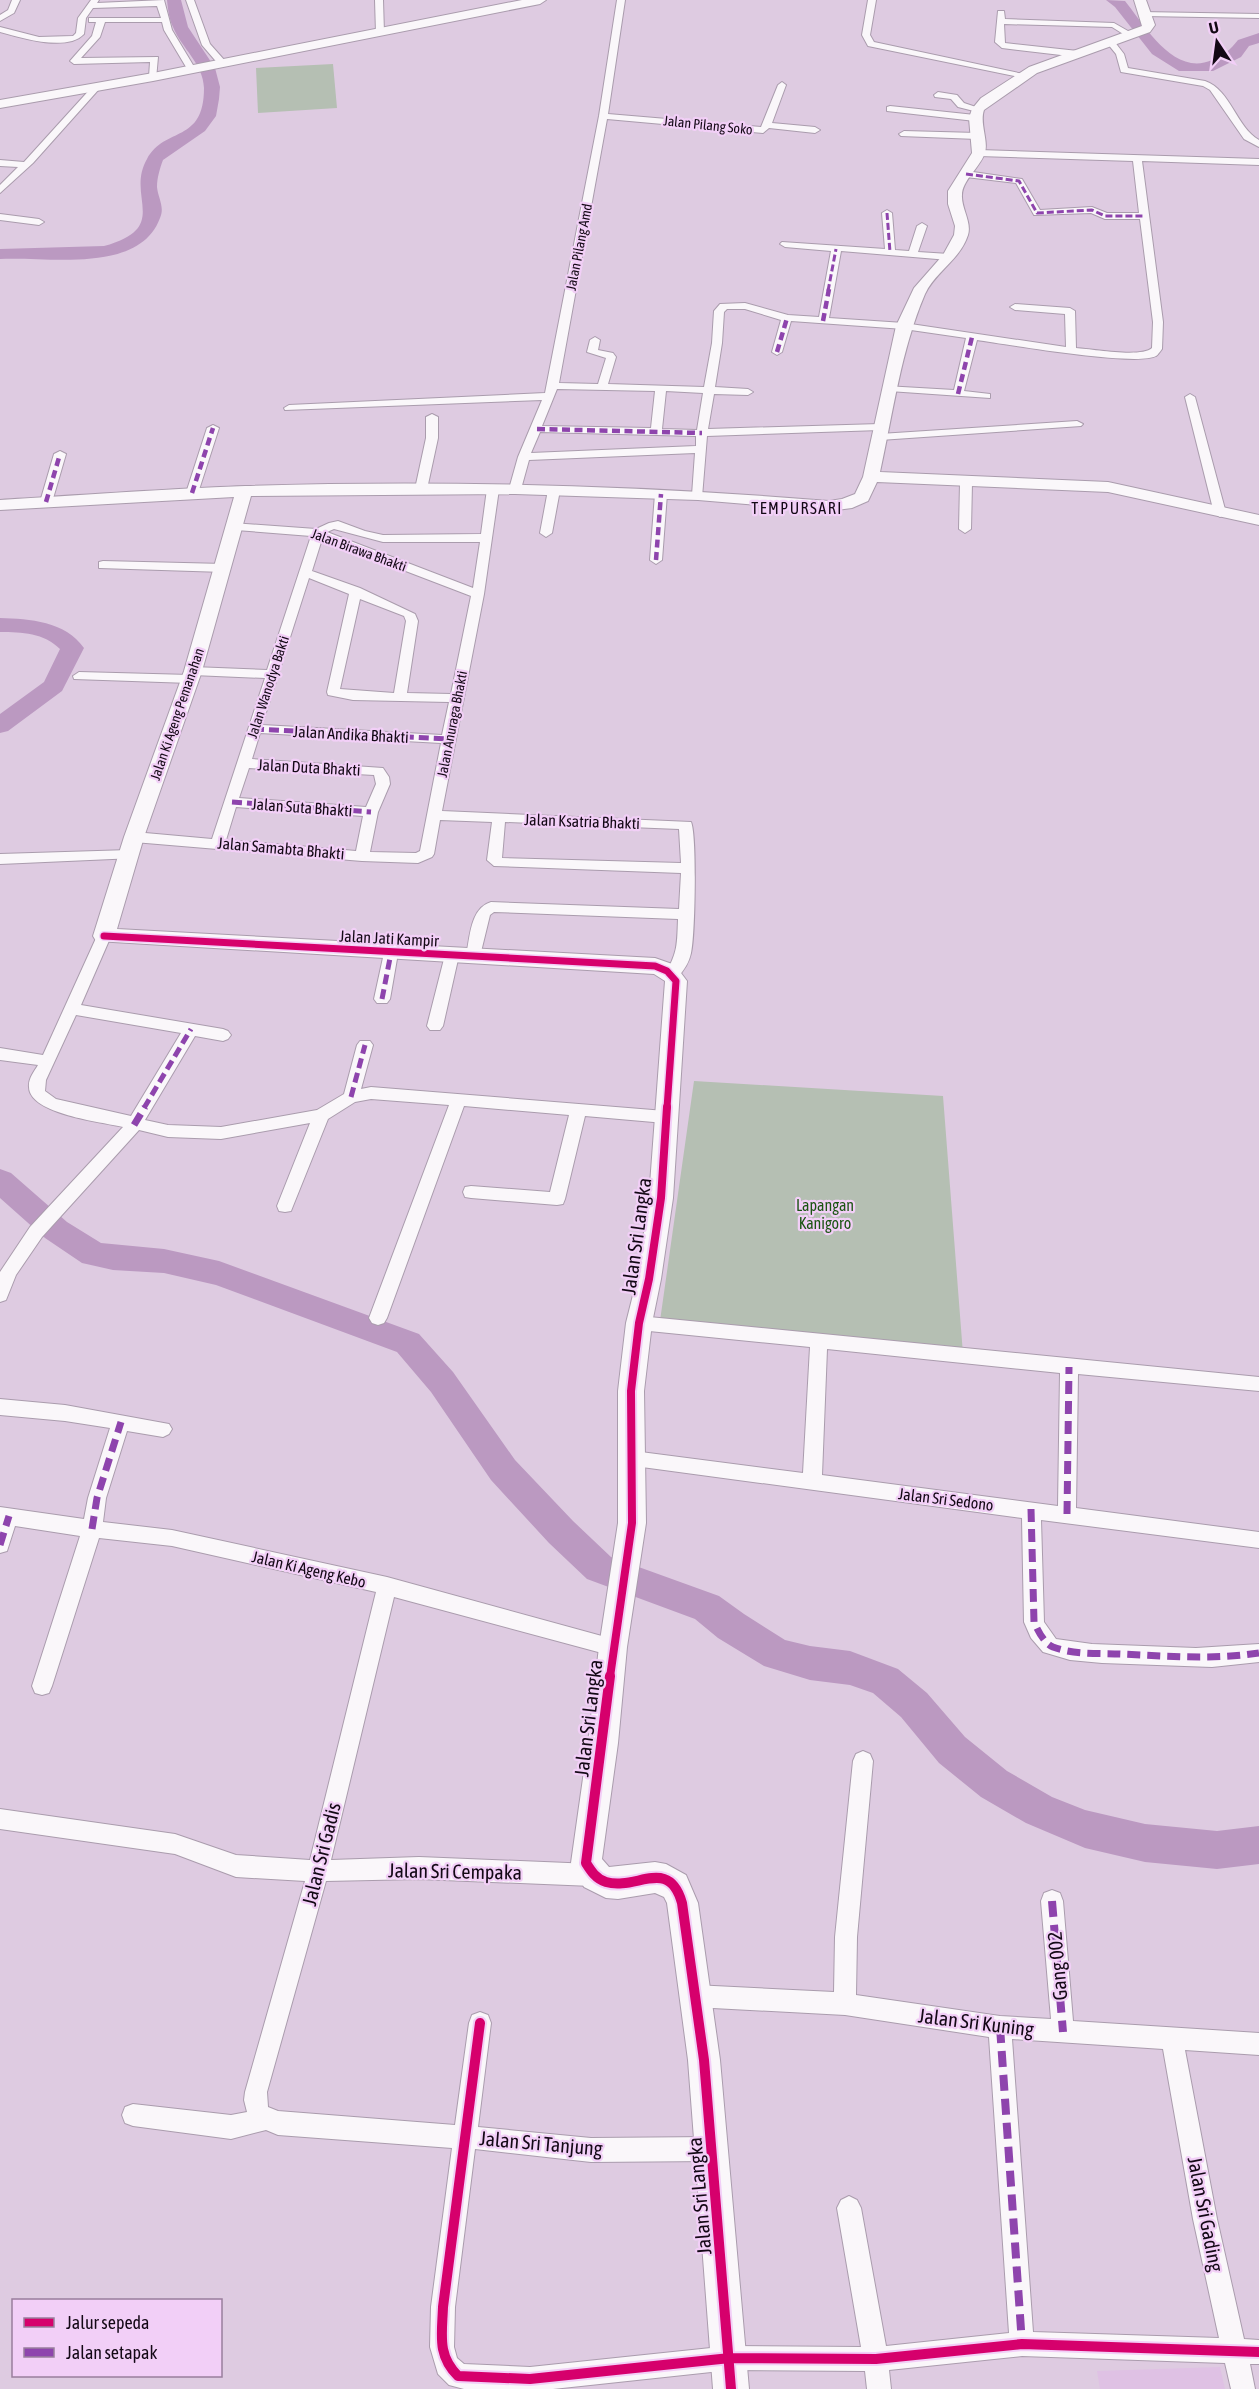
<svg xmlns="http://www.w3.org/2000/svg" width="1259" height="2389" font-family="'Asap Condensed',sans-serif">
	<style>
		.built { fill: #dfc1e4 }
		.green { fill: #b5bfb3 }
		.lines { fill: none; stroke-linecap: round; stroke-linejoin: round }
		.river { fill: #bb99c1; fill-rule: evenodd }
		.street-casing { stroke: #aa9cad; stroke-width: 2 }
		.secondary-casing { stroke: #aa9cad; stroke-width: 2 }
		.street { fill: #faf7fa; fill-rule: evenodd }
		.secondary { fill: #faf7fa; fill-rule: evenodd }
		.quiet-far4 { stroke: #8e44ad; stroke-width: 3; stroke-dasharray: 7 3; stroke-linecap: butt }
		.quiet-far3 { stroke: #8e44ad; stroke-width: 4.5; stroke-dasharray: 8 4.5; stroke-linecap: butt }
		.quiet-far2 { stroke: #8e44ad; stroke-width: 5; stroke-dasharray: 10 5; stroke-linecap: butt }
		.quiet-far1 { stroke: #8e44ad; stroke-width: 7; stroke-dasharray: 13 7; stroke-linecap: butt }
		.quiet { stroke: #8e44ad; stroke-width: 8; stroke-dasharray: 16 8; stroke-linecap: butt }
		.cycleway-far2-casing { stroke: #f2cff7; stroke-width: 10 }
		.cycleway-far1-casing { stroke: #f2cff7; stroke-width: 12 }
		.cycleway-casing { stroke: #f2cff7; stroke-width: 14 }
		.cycleway-far2 { stroke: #d6006c; stroke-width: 7 }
		.cycleway-far1 { stroke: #d6006c; stroke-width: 8 }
		.cycleway { stroke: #d6006c; stroke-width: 10 }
		.labels { text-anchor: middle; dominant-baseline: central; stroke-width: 4.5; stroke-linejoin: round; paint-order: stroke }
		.far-street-label { font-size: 14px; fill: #130815; stroke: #f2cff7 }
		.far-quarter-label { font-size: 16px; letter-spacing: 1.5px; fill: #130815; stroke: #f2cff7 }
		.street-label { font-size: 16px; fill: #130815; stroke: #f2cff7 }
		.park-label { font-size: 16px; fill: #1b5513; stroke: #f2cff7 }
		.near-street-label { font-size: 20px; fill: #130815; stroke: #f2cff7 }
	</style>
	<rect width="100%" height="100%" fill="#decbe1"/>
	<path class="built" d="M1220 2367 1225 2389H1100L1097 2371Z"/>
	<path class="green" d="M333 64 337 108 258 113 256 68Z
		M694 1081 943 1096 963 1354 660 1321Z"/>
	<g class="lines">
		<path class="river" d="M167 0H181L188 27 215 68 220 87 219 99 216 116 205 131 163 160C160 168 157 178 157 187 158 198 165 207 160 218 139 275 47 256 0 259V249L104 246C172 227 125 197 147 159 165 126 204 144 204 88 203 63 182 49 173 27 169 19 168 9 167 0Z
			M1106 0 1125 1C1145 26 1174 77 1212 60 1224 55 1230 50 1238 40L1259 33V43L1249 46 1241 57 1213 71H1179L1152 54 1115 7Z
			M0 618C30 619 65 621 84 648L62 691 8 731 0 733V714L44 682 60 649C44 633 22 632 0 632Z
			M0 1169 11 1173 67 1222 101 1243 164 1249 219 1261 419 1334 453 1372 515 1460 573 1521 611 1557 719 1596 744 1614 785 1640 810 1646 850 1651 898 1669 927 1693 965 1737 1007 1771 1052 1797 1085 1810 1145 1824 1217 1831 1259 1826V1864L1217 1869 1145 1862 1085 1848 1026 1823 981 1797 939 1763 901 1717 873 1693 850 1685 810 1680 764 1666 718 1638 695 1619 587 1579 549 1543 491 1480 431 1392 397 1352 216 1285 164 1273 113 1270 82 1263 45 1238 0 1198Z"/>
		<defs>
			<path id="street" d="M12 0H20L14 13 0 21V15L8 10Z
				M91 0H99L97 3 164 0 172 30 196 70 189 72 164 30 162 22H105L100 37 81 58 158 57 156 79 149 77 150 62 74 64 70 61 92 36 96 22H89V18H161L157 6 93 8 86 18 84 34C67 52 21 38 0 32V27L39 37 73 36 76 33 78 18Z
				M186 0H194L210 44 226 62V66H220L202 45Z
				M375 0H383L384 33 380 35 376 33Z
				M617 0H625L608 114 761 127 778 85 782 82 786 85 772 123 815 127 820 130 815 133 769 128 763 133 607 119 559 383 598 384 606 358 587 352 590 340 595 337 600 340 598 350 613 353 616 357 608 384 704 387 712 343 714 311 720 304 745 303 788 315 819 317 831 251 785 247 780 244 782 242 885 249 882 213 887 210 892 213 895 250 909 251 917 226 922 223 927 226 918 252 949 254 954 257 949 260 841 251 829 318 904 323 1066 347 1065 314 1015 310 1010 307 1015 304 1070 308 1075 311 1076 348C1092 349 1141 358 1152 348L1153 322 1140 219H1105L1091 213 1034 215 1016 183 966 177 961 174 966 171 1022 179 1040 210 1092 207 1107 213H1139L1133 161 979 156 974 153 979 150 1259 159V165L1142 161 1163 322 1162 349C1161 350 1158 355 1156 356 1137 367 1005 344 977 340L964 391 990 394V398L889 391 885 390V386L954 390 966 338 904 329 791 321 782 352 777 355 772 352 781 320 745 309H727L724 312 722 343 715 387 748 389 753 392 748 395 714 394 708 429 880 424 886 427 880 430 707 436 702 497H694L692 495 695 453 529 460 521 489 519 491H511L509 489 518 457 542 400 285 410 284 408 289 405 545 393 599 116ZM557 389 655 391 651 428 542 426ZM666 391 703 393 697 430 662 429ZM540 432 696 436V446L531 453Z
				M868 0H876L870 35 874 42 1028 75 1024 78 868 46 862 35Z
				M998 11H1004L1005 19 1114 23 1135 35 1128 37 1112 27 1004 24 1005 43 1078 51 1082 54 1078 57 1002 48 995 42Z
				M1141 12 1259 14V18L1144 16H1141Z
				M1108 41H1114L1124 54 1128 68 1205 81C1231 90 1236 127 1259 140V147L1244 139 1210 90 1203 86 1121 72 1116 54 1107 43Z
				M93 86 100 88 33 163 0 193V185L18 167 0 166V160L24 162Z
				M938 92 957 95 964 103 982 109 978 112 958 107 951 99 935 97 934 95Z
				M890 106 975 115 979 118 975 121 887 111V107Z
				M904 131 977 133 982 136 977 139 901 136 899 134Z
				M0 214 39 219 44 222 39 225 0 220Z
				M1190 394 1195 397 1226 513 1224 515 1220 517 1214 513 1185 397Z
				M432 414 438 417V438L427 489 421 492 415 489 426 438V417Z
				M1077 421 1083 424 1081 426 880 440 874 437 880 434Z
				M213 425 219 428 198 493 192 496 188 495 186 493 207 428Z
				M60 451 66 454 52 502 46 505 42 504 40 502 54 454Z
				M966 480 972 483 971 529 965 533 959 529 960 483Z
				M493 486 499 489 484 594 442 811 691 822C697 835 695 936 691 953 689 963 684 970 677 978H667L665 974C678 952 677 944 678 919L494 912 490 915 480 956 473 961 468 960 466 956C470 938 470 908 491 902L679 909 681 873 494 866 487 860 492 822 440 820 434 854 432 857 418 863 362 861 134 842 127 837 134 832 212 839 265 678 193 675 187 671 193 667 267 670 311 536 236 530 230 526 232 523 316 529 329 523 338 521 365 531 383 535 481 534 487 489ZM334 529 383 542H480L473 588 327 532ZM322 539 471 596 451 694 407 693 418 621 415 614 360 588 312 571ZM309 578 349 594 327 692 328 695 353 700 449 702 442 735 262 725ZM360 599 404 616 406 621 394 693 340 689ZM260 733 441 743 420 851 416 853 370 852 378 812 390 784 389 777 383 768 252 759ZM249 768 374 775 376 784 366 807 239 798ZM236 807 363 816 356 851 226 840ZM505 822 679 829 681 863 502 858Z
				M554 487 560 490 552 533 546 537 540 533 548 490Z
				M661 491 667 494 662 560 656 564 650 560 655 494Z
				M103 561 224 564 230 568 224 572 99 568V562Z
				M79 672 190 675 196 679 190 683 74 679 73 676Z
				M130 850 135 852 137 855 135 858 0 864V854Z
				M104 931 111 936 81 1005 223 1029 228 1031 231 1035 228 1039 223 1041 195 1036 145 1120 168 1125 221 1127 317 1110 344 1094 357 1045 360 1041H370L373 1045 361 1089 371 1087 665 1111 671 1113 673 1117 671 1121 665 1123 585 1116 565 1199 563 1204 557 1205 471 1198 465 1197 463 1192 465 1187 471 1186 550 1192 569 1115 464 1106 387 1318 384 1323 378 1325 372 1323 369 1318 449 1105 371 1099 355 1102 328 1119 293 1206 291 1211 285 1212 279 1211 277 1206 310 1123 221 1139 168 1137 139 1130 42 1237 16 1275 6 1300 0 1302V1272L30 1227 123 1127C102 1122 29 1114 29 1087 28 1079 34 1072 38 1065L0 1060V1048L43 1055 97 936ZM76 1015 181 1033 131 1116 56 1099 45 1091 46 1080Z
				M391 948 398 953 390 999 387 1003H377L374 999 384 953Z
				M452 950 459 955 443 1026 440 1030H430L427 1026 445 955Z
				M639 1316 1259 1377V1391L1078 1374 1076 1508 1259 1532V1548L1041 1520 1044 1622 1056 1639 1092 1644 1196 1648 1259 1644V1662L1212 1667 1102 1663 1070 1660 1043 1652 1031 1638 1024 1622 1022 1518 627 1465 624 1459 627 1453 633 1451 803 1473 810 1347 639 1330 633 1328 630 1323 633 1318ZM827 1349 1060 1373 1058 1506 822 1475Z
				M0 1399 65 1405 169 1424 172 1429 169 1434 163 1437 127 1431 106 1498 103 1522 172 1530 387 1577 620 1641 623 1647 620 1653 613 1656 394 1597 331 1860 419 1857 592 1864 600 1867 603 1875 600 1883 592 1886 419 1879 326 1881 267 2092 268 2107 278 2111 455 2125 469 2023 472 2015 480 2012 488 2015 491 2023 478 2127 591 2138 712 2137 720 2141 724 2149 720 2157 712 2161 591 2162 475 2149 455 2307 454 2347 457 2358 464 2364 530 2367 730 2346 861 2347 837 2208 841 2200 849 2196 857 2200 861 2208 886 2346 1009 2333 989 2037 845 2015 694 2007 686 2004 683 1996 686 1988 694 1985 834 1992 835 1937 853 1761 856 1754 863 1751 870 1754 873 1761 857 1937 856 1995 1000 2016 1051 2019 1041 1901 1044 1893 1052 1890 1060 1893 1063 1901 1073 2021 1259 2033V2055L1185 2050 1217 2219 1244 2339 1259 2340V2364H1250L1255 2389H1231L1225 2363 1022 2356 889 2370 891 2389H867L865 2371 730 2370 553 2389H464L449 2385 438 2374 430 2347 431 2307 452 2148 278 2135 266 2130 231 2139 133 2126 125 2123 122 2115 125 2107 133 2104 231 2115 247 2112 244 2100 245 2092 305 1881 236 1877 175 1854 0 1829V1809L175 1834 236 1855 310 1860 376 1592 172 1546 99 1538 52 1686 49 1693 42 1695 35 1693 32 1686 80 1536 15 1526 7 1551 0 1553V1507L84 1519 88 1498 110 1428 65 1421 0 1415ZM1012 2039 1163 2049 1193 2219 1219 2338 1033 2332Z"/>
			<path id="secondary" d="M522 0H546L540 4 153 81 0 108V100L153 73Z
				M1134 0H1146L1155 25 1150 32 1037 73 984 110C979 124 990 143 984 155 979 168 962 181 962 195 961 208 972 222 968 235 960 260 935 272 925 294 901 350 893 413 880 472L1108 482 1259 515V525L1108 492 877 482 868 501 852 508 829 511 698 500 515 494 251 496 202 671 144 837 117 929 655 958 675 965 687 981 673 1198 661 1279 652 1323 644 1391 646 1523 627 1647 618 1743 602 1859 609 1867 655 1862 666 1864 686 1875 698 1903 720 2060 749 2389H713L688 2060 667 1903 664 1897 655 1893 618 1899 606 1898 584 1887 571 1863 588 1743 599 1647 618 1523V1391L626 1323 637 1279 649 1198 665 981 654 974 96 941 93 936 124 837 184 671 234 497 0 510V500C81 495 163 489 245 486 440 480 635 485 829 501L842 499 855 494 863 477 896 326 914 288 943 255 954 235 955 226 948 204V191L972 153 969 118 972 109 981 98 1029 67 1142 26Z"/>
		</defs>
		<use href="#street" class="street-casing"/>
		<use href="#secondary" class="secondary-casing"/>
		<use href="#street" class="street"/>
		<use href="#secondary" class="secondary"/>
		<path class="quiet-far4" d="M966 174 1019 181 1037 213 1092 210 1105 216H1144
			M887 213 890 252
			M828 291 836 249"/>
		<path class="quiet-far3" d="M823 321 829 289
			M777 352 787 318
			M958 394 972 337
			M537 429 702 433
			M192 493 213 428
			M46 502 60 454
			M656 560 661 494"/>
		<path class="quiet-far2" d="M254 729 448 739
			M232 802 371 812
			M382 999 391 953
			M351 1097 365 1045
			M144 1108 191 1029"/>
		<path class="quiet-far1" d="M134 1125 145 1107
			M1031 1509 1034 1622C1038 1631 1044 1643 1053 1647 1074 1655 1099 1653 1121 1654 1167 1656 1213 1660 1259 1653
			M1067 1514 1069 1367
			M92 1529 97 1498 121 1422
			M0 1545 9 1516"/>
		<path class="quiet" d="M1052 1901 1063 2032
			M1000 2027 1022 2344"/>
		<defs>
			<path id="cycleway-far2" d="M104 936 655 966 667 971 676 981 667 1108"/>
			<path id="cycleway-far1" d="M610 1677 632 1523 631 1391 639 1323 649 1279 661 1198 667 1107"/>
			<path id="cycleway" d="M610 1676 586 1863C591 1871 596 1879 606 1882 636 1891 669 1856 682 1903L704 2060 731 2389
				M480 2023 443 2307C442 2335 437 2355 458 2376L530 2379 730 2358 876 2359 1022 2344 1259 2352"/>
		</defs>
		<use href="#cycleway-far2" class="cycleway-far2-casing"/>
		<use href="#cycleway-far1" class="cycleway-far1-casing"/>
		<use href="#cycleway" class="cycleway-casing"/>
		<use href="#cycleway-far2" class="cycleway-far2"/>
		<use href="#cycleway-far1" class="cycleway-far1"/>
		<use href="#cycleway" class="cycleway"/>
	</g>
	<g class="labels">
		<g class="far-street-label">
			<text transform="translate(708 125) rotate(6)">Jalan Pilang Soko</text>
			<text transform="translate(579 247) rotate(-79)">Jalan Pilang Amd</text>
			<text transform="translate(359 550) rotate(20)">Jalan Birawa Bhakti</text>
			<text transform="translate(268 687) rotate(-72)">Jalan Wanodya Bakti</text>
			<text transform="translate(177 714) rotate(-71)">Jalan Ki Ageng Pemanahan</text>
			<text transform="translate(452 724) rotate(-79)">Jalan Anuraga Bhakti</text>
		</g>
		<g class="far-quarter-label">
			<text x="797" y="508">TEMPURSARI</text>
		</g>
		<g class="street-label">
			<text transform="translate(351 734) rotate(3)">Jalan Andika Bhakti</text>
			<text transform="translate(309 767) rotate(3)">Jalan Duta Bhakti</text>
			<text transform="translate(302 807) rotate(4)">Jalan Suta Bhakti</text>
			<text transform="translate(582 821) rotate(2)">Jalan Ksatria Bhakti</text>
			<text transform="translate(281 848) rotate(5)">Jalan Samabta Bhakti</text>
			<text transform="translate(389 938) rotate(3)">Jalan Jati Kampir</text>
			<text transform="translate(946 1499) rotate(7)">Jalan Sri Sedono</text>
			<text transform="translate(309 1569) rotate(13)">Jalan Ki Ageng Kebo</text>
		</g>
		<g class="park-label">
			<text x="825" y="1205">Lapangan<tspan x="825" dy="18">Kanigoro</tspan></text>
		</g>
		<g class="near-street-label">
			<text transform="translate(636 1236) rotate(-82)">Jalan Sri Langka</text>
			<text transform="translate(588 1718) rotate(-83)">Jalan Sri Langka</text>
			<text transform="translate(321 1854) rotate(-76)">Jalan Sri Gadis</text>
			<text transform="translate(455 1871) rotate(1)">Jalan Sri Cempaka</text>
			<text transform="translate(1057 1966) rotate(-95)">Gang 002</text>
			<text transform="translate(976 2022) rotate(7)">Jalan Sri Kuning</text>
			<text transform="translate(541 2143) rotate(5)">Jalan Sri Tanjung</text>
			<text transform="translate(699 2196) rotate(-95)">Jalan Sri Langka</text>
			<text transform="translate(1206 2214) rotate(79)">Jalan Sri Gading</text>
		</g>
	</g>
	<rect x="12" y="2299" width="210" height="78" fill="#f2cff7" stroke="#997f9d" stroke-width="1.5"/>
	<rect x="24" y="2318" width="30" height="9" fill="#d6006c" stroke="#997f9d" stroke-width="1.5"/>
	<text x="66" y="2329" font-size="18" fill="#130815">Jalur sepeda</text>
	<rect x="24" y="2348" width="30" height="9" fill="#8e44ad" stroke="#997f9d" stroke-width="1.5"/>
	<text x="66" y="2359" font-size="18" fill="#130815">Jalan setapak</text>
	<g transform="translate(1217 42) rotate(347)" stroke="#f2cff7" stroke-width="4.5" paint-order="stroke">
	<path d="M0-4.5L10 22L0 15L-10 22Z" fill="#130815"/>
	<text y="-9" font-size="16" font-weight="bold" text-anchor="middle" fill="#130815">U</text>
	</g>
</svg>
